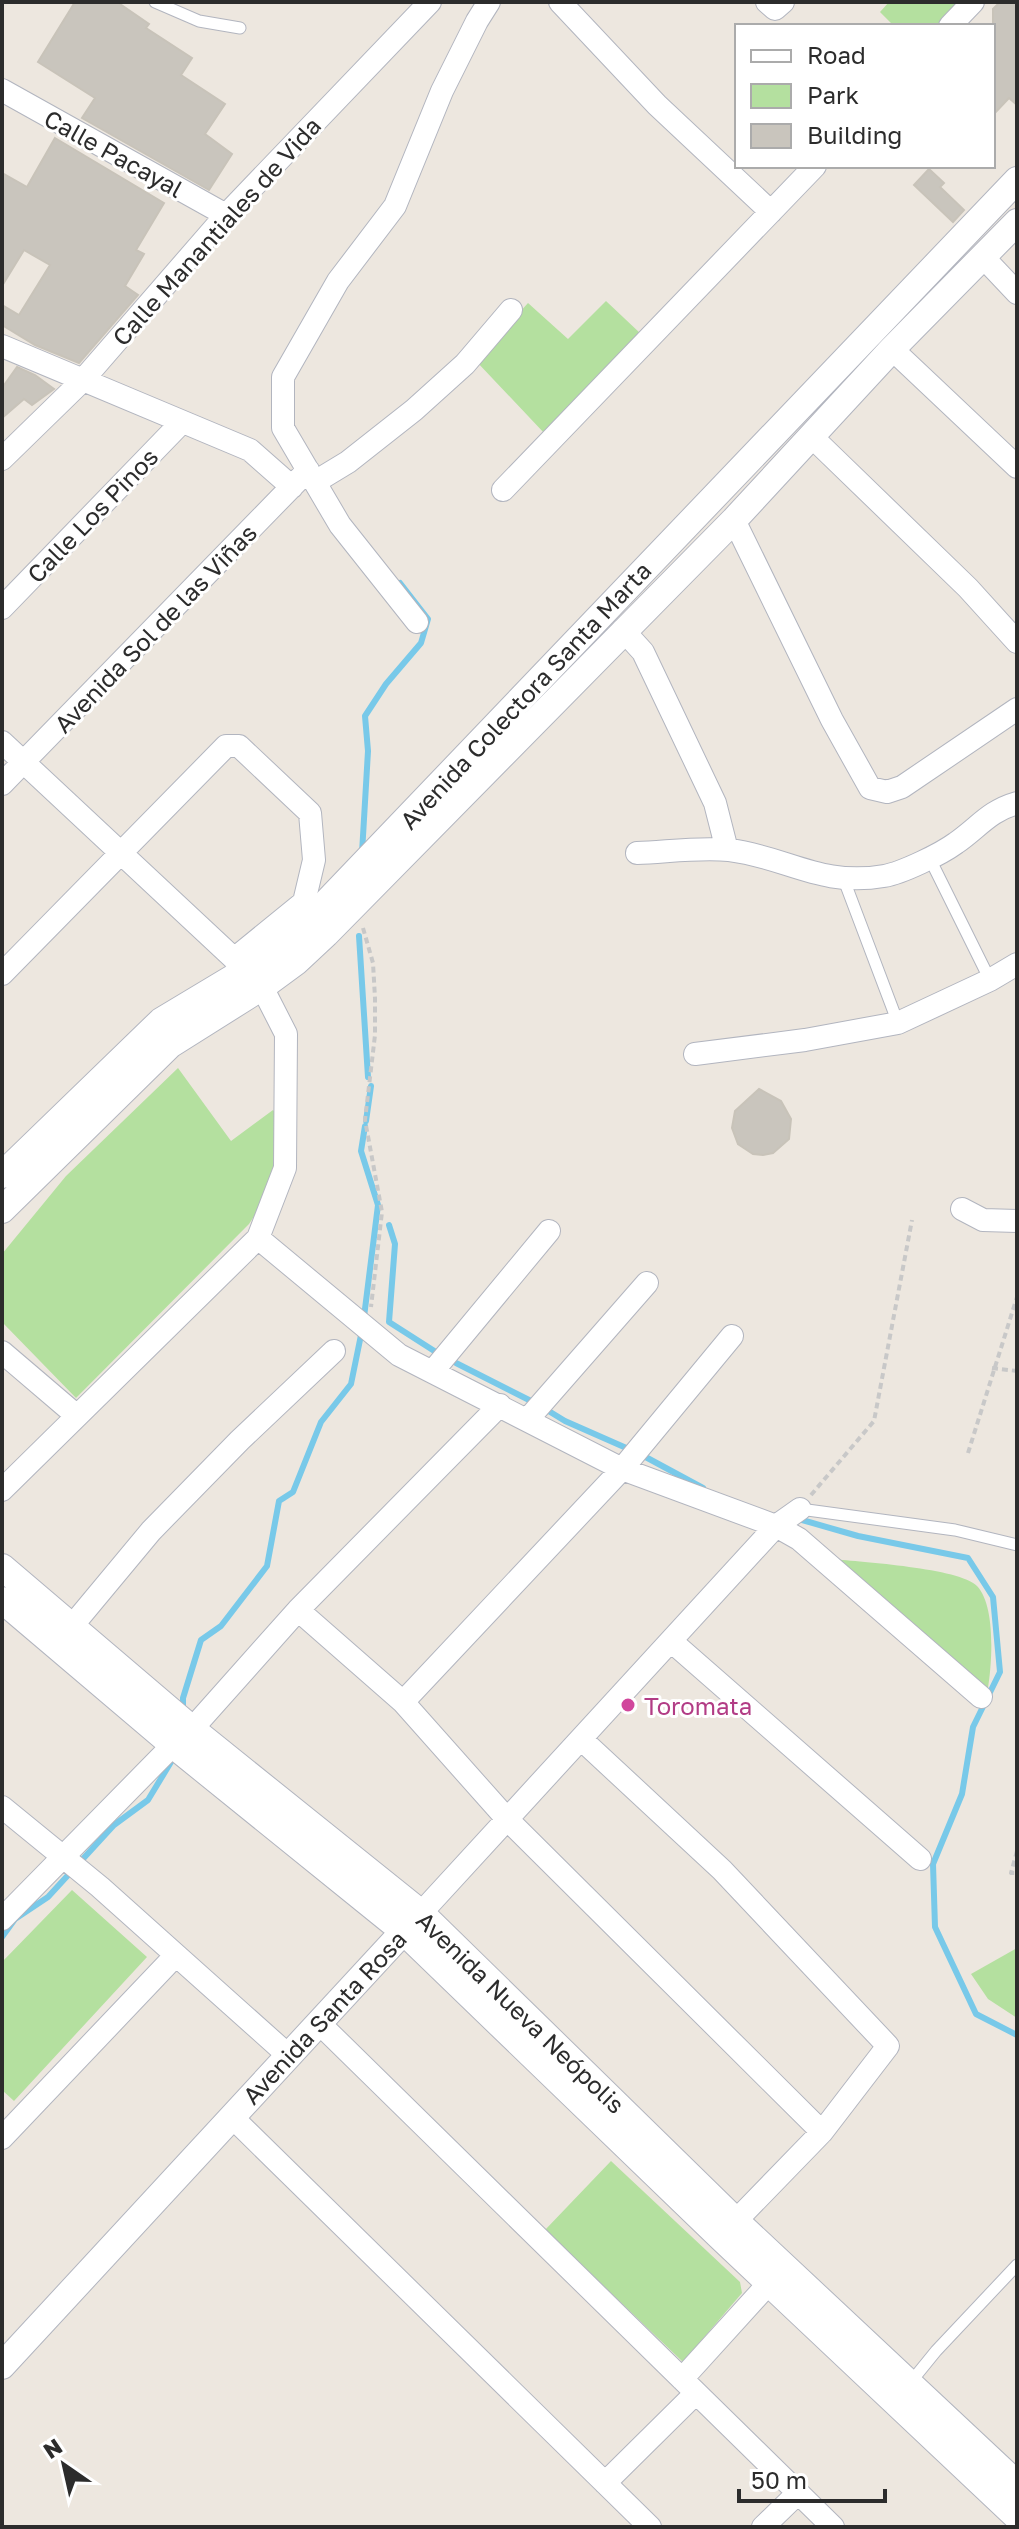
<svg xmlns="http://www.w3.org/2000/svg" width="1019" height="2529" font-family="'Golos Text',sans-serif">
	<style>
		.green { fill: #b4e09f }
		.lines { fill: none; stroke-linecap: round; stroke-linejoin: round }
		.stream { stroke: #78c9e9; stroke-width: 6 }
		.building { fill: #c9c5bd; stroke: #c8c3b9; stroke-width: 2 }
		.service-casing { stroke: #b2b5bf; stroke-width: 13 }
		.minor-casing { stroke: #b2b5bf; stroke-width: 24 }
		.tertiary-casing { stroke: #b2b5bf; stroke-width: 28 }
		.path { stroke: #c8c8c8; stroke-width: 4; stroke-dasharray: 6 4; stroke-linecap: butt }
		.service { stroke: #fff; stroke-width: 11 }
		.minor { stroke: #fff; stroke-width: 22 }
		.tertiary { stroke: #fff; stroke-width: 26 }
		.hotel-dot { fill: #d1479c; stroke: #fff; stroke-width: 3 }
		.labels { text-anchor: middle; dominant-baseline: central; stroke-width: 6; stroke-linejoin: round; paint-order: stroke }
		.street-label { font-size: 24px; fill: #2c2c2c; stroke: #fff }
		.hotel-label { font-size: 24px; fill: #b23c85; stroke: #fff; text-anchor: start }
	</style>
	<rect width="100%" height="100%" fill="#ede7df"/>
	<path class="green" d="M889 2H960L937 26H894L880 12Z
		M606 301 641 334 545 434 476 361 528 303 568 339Z
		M178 1068 231 1141 273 1110 288 1127 278 1179 249 1224 76 1398 2 1322V1254L66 1176Z
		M833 1559C861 1562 960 1568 977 1586 996 1606 992 1663 988 1688Z
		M72 1890 147 1957 14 2101 2 2090V1962Z
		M1017 1948V2018L988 1999 971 1974Z
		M611 2161 740 2282 742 2293 683 2362 545 2230Z"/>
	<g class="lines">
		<path class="stream" d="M362 853 368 751 365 716 386 684 421 643 428 619 400 583
			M359 936 368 1077
			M366 1121 371 1086
			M389 1225 395 1244 389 1322 439 1354
			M364 1317 378 1205 361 1151 365 1126
			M456 1363 535 1403
			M547 1410 565 1421 640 1454 703 1488
			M795 1518 858 1536 968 1558 993 1597 1000 1672 973 1727 962 1794 933 1864 935 1927 976 2014 1017 2035
			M183 1709V1698L201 1640 221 1626 267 1566 279 1501 293 1492 321 1422 351 1384 361 1335
			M2 1937 15 1919 48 1897 114 1825 148 1800 174 1757"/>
	</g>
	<path class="building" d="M75 2H117L149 24 146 28 192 58 181 75 225 104 205 134 232 154 209 190 82 118 95 98 38 62Z
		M1000 2H1017V105L1009 98 993 115V9Z
		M55 138 164 203 136 250 144 254 125 286 138 295 79 363 35 345 2 325V305L19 315 50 265 24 250 2 286V173L27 187Z
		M929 169 944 183 940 187 964 210 953 222 914 185Z
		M17 367 35 375 54 389 32 405 24 399 2 418V388Z
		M759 1089 781 1101 791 1119 789 1139 773 1153 763 1155 753 1154 738 1144 732 1128 735 1111Z"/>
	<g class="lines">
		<defs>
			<path id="service" d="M155 2 199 21 240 28
				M929 857 990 980
				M844 880 898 1023
				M800 1509 955 1530 1017 1545
				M910 2383 936 2351 1017 2265"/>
			<path id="minor" d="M560 2 657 105 771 212
				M767 2 775 9 783 2
				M950 26 973 2
				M2 90 226 215
				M983 257 1017 293
				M2 346 250 450 292 487
				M892 349 1017 467
				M811 436 968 588 1017 642
				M2 459 82 381 226 215 430 2
				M315 482 348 462 414 410 465 364 511 310
				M503 490 815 166
				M734 520 832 720 870 788 887 792 902 787 1017 709
				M2 608 182 422
				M417 622 340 525 283 428V377L338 281 395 206 442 91 477 21 489 2
				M623 630 643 652 715 803 727 850
				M2 742 244 968
				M2 784 308 470
				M637 853C666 852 699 847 729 850 787 857 820 887 884 876 902 873 941 854 956 843 979 827 989 811 1017 803
				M2 974 226 746H239L310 813 314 860 304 902 234 959
				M695 1054 805 1040 898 1023 990 980 1017 964
				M962 1209 983 1220 1017 1221
				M258 1238 399 1355 622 1469 776 1526 799 1539 981 1697
				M2 1352 77 1416
				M433 1371 549 1231
				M528 1419 647 1283
				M2 1490 258 1238 285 1168 286 1034 262 987
				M298 1610 403 1702 507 1819 822 2132
				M72 1626 151 1531 240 1440 334 1351
				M671 1641 920 1859
				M403 1702 622 1469 732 1336
				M192 1729 298 1610 500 1405
				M581 1739 722 1870 888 2046 822 2132 724 2233
				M2 1807 100 1887 289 2056
				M421 1913 776 1526 800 1509
				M2 1919 173 1745
				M319 2023 833 2527
				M232 2117 650 2527
				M2 2138 176 1955
				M682 2379 781 2270
				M605 2483 696 2393
				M763 2527 798 2493"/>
			<path id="tertiary" d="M2 1175 161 1021 246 970 298 932 1017 180
				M2 1210 170 1045 262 987 296 962 326 934 734 520 892 349 1017 222
				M2 1567 192 1729 421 1913 736 2221 1017 2484
				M2 1600 173 1745 403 1931 720 2237 1017 2517
				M2 2366 415 1919"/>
		</defs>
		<use href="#service" class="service-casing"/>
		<use href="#minor" class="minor-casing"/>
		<use href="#tertiary" class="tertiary-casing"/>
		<path class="path" d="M363 928 373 963 375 998V1035L365 1120 382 1212 371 1307
			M992 1368 1017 1371
			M968 1453 1017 1297
			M811 1495 874 1421 912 1220
			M1017 1851 1011 1873H1017"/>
		<use href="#service" class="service"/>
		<use href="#minor" class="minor"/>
		<use href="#tertiary" class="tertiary"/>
	</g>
	<circle class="hotel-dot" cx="628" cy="1705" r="8"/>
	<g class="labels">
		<g class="street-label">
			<text transform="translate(114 153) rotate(29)">Calle Pacayal</text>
			<text transform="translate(216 231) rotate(-48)">Calle Manantiales de Vida</text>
			<text transform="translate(92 515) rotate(-46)">Calle Los Pinos</text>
			<text transform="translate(155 628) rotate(-46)">Avenida Sol de las Viñas</text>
			<text transform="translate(525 695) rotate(-47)">Avenida Colectora Santa Marta</text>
			<text transform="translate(521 2012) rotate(44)">Avenida Nueva Neópolis</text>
			<text transform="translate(324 2017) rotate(-47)">Avenida Santa Rosa</text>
		</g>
		<g class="hotel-label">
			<text x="644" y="1705">Toromata</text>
		</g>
	</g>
	<rect width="1019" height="2529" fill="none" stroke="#2c2c2c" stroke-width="8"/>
	<rect x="735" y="24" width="260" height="144" fill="#ffffff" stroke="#ababab" stroke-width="2"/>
	<rect x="751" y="50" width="40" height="12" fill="#ffffff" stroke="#ababab" stroke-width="2"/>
	<text x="807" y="64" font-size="24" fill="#2c2c2c">Road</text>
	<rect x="751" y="84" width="40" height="24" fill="#b4e09f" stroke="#ababab" stroke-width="2"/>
	<text x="807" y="104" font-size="24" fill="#2c2c2c">Park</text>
	<rect x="751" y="124" width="40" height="24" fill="#c9c5bd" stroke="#ababab" stroke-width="2"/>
	<text x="807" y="144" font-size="24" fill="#2c2c2c">Building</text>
	<g transform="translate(64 2465) rotate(326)" stroke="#ffffff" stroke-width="6" paint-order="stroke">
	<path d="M0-6L14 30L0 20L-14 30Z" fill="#2c2c2c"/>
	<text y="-12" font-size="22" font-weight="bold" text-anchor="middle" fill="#2c2c2c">N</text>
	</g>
	<path d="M739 2489v12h146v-12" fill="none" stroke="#2c2c2c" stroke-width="4"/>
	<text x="751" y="2489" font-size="24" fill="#2c2c2c" stroke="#ffffff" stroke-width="6" paint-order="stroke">50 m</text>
</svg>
